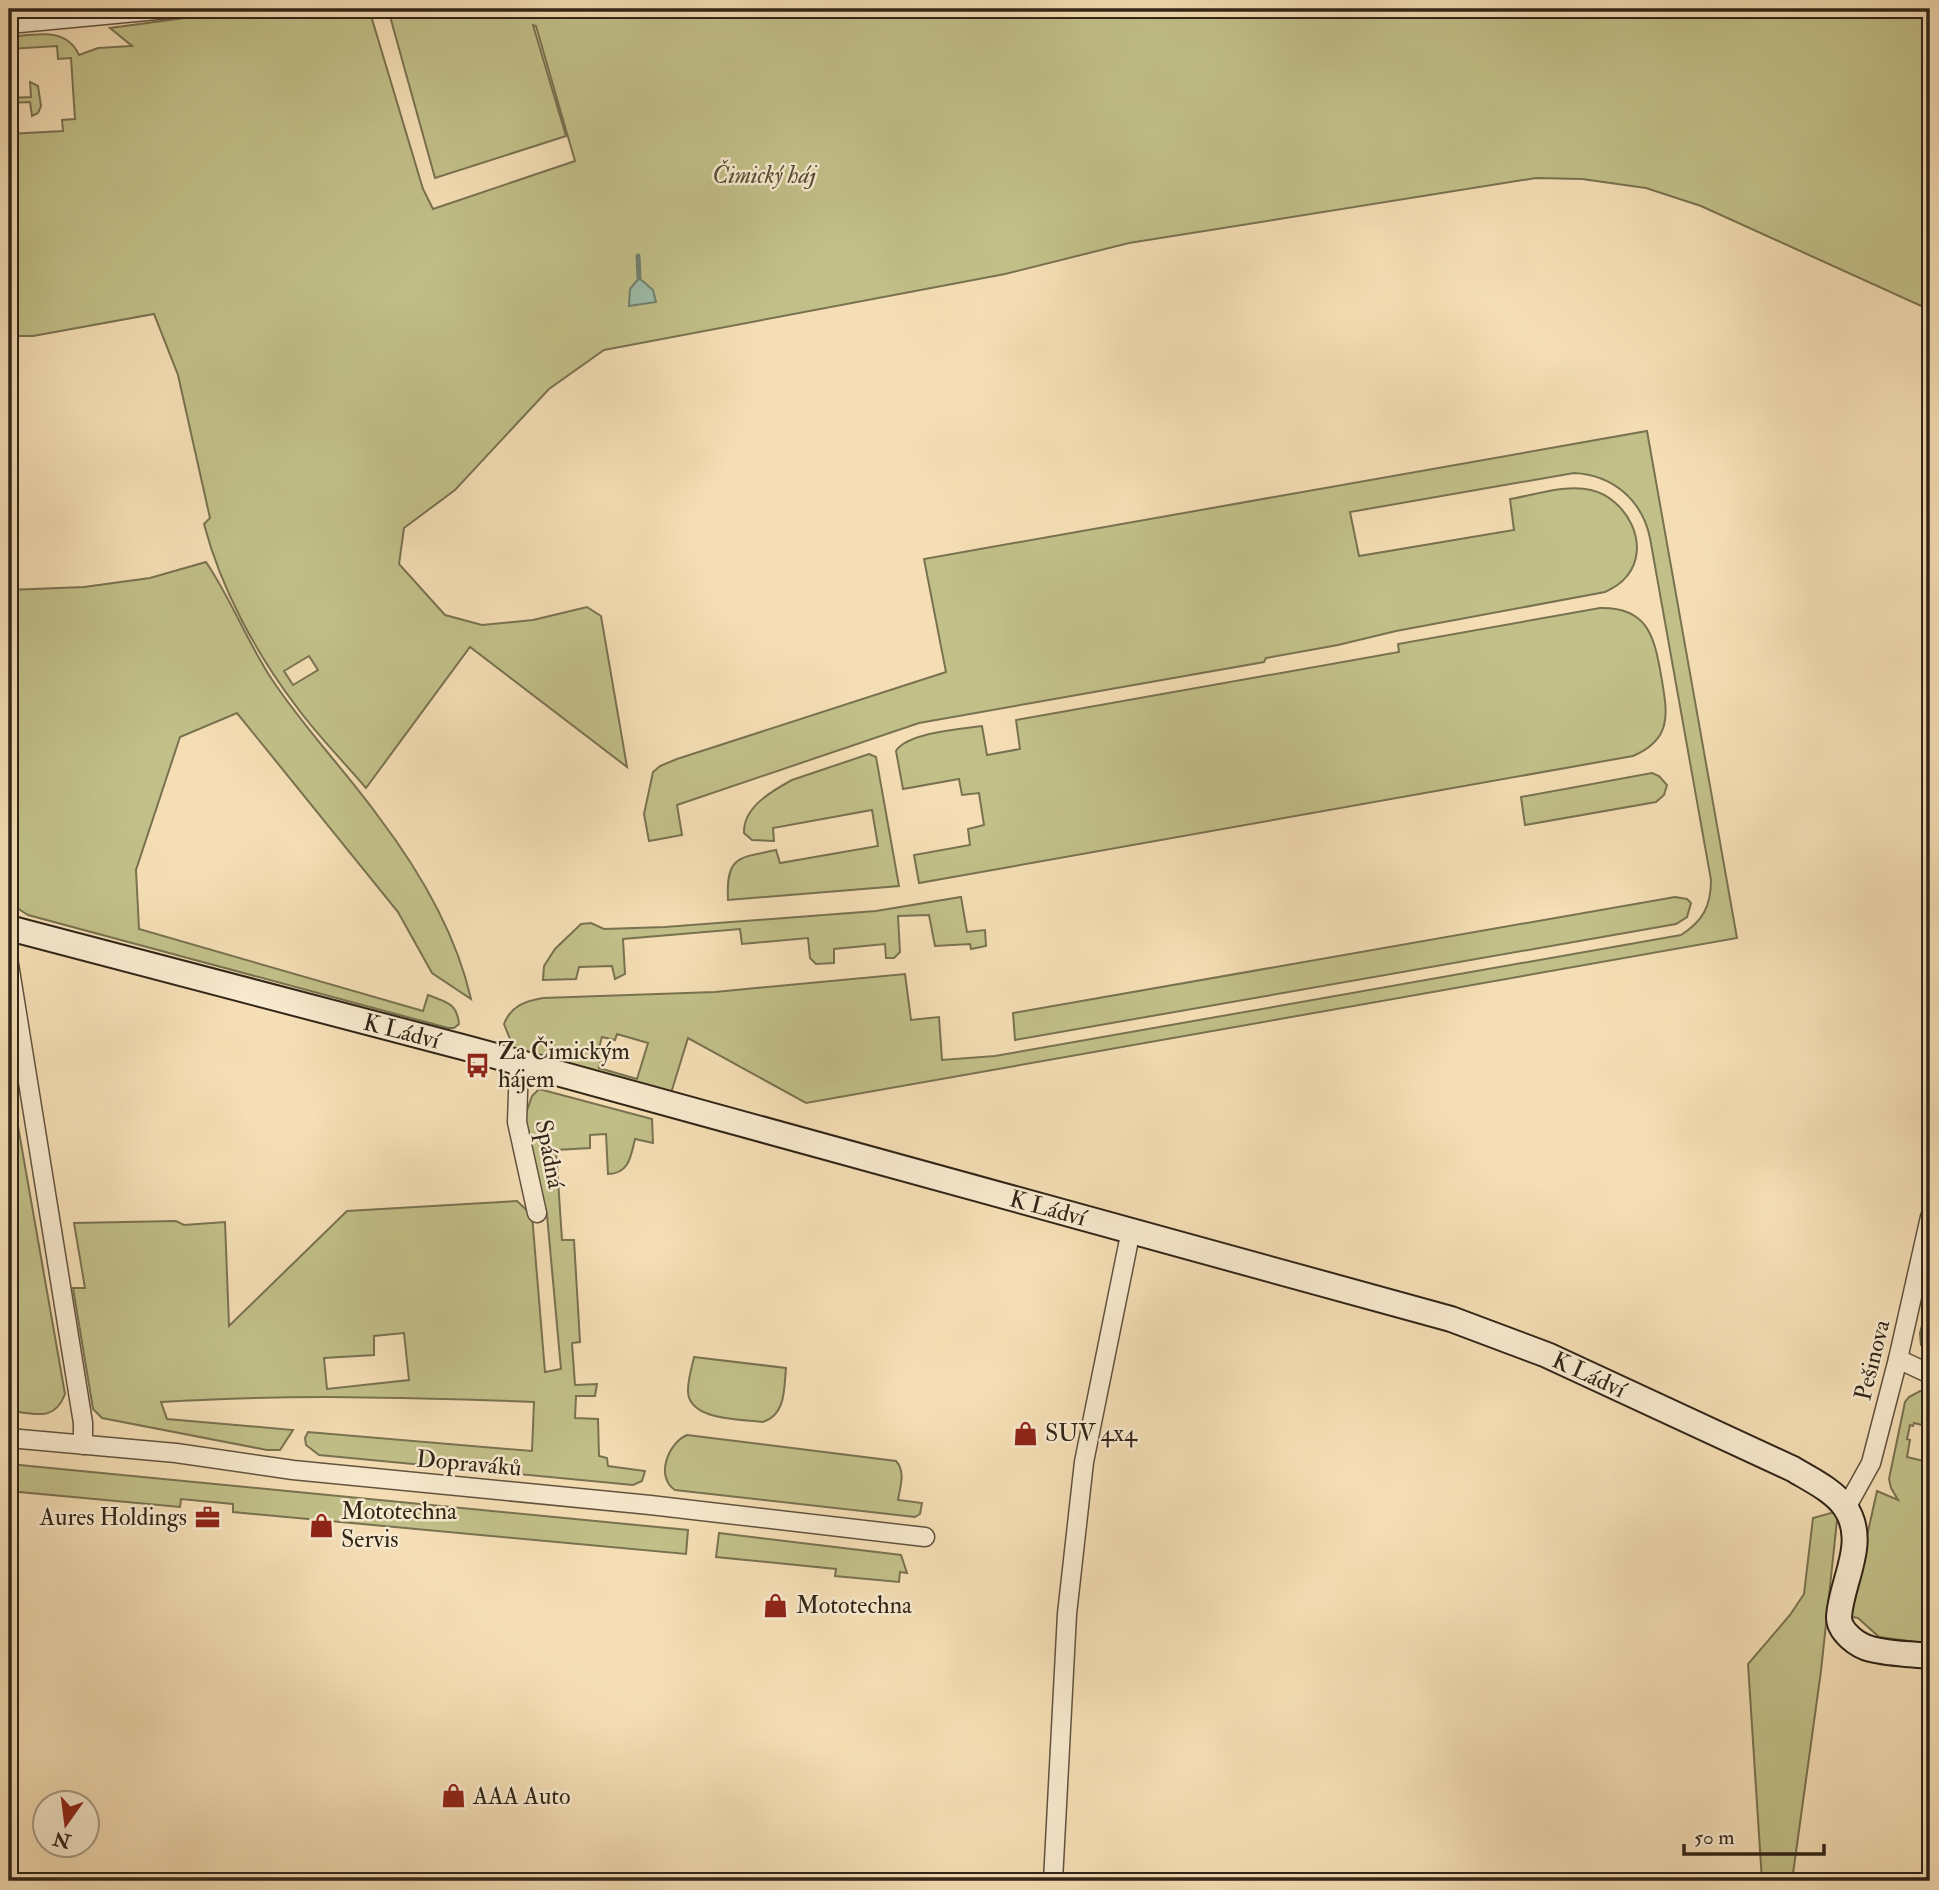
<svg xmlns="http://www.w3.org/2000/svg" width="1939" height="1890" font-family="'IM FELL Double Pica',serif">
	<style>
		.green { fill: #c2c089; stroke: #797250; stroke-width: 2; fill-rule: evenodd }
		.water { fill: #9dbda9; stroke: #71806f; stroke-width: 2 }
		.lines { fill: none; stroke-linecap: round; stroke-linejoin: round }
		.stream { stroke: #71806f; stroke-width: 5 }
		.street-casing { stroke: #61533e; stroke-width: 21 }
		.secondary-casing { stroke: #302517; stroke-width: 28 }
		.street { stroke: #f8eacf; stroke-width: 18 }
		.secondary { stroke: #f8eacf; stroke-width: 24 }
		.labels { text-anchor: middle; stroke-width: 5; stroke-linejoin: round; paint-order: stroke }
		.park-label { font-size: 24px; font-style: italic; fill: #544c34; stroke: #f8eacf }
		.street-label { font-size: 24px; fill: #302517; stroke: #f8eacf }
		.poi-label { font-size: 24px; fill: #302517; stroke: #f8eacf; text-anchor: start }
	</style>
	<rect width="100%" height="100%" fill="#f5deb5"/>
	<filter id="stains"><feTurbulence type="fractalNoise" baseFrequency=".00286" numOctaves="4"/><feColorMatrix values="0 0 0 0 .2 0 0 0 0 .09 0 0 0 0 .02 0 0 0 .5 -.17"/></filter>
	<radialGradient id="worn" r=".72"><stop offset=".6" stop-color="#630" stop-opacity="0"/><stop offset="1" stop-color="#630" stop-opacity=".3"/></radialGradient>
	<g class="green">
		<path d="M 252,9 L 369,9 L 423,189 L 433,209 L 575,161 L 536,26 L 533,25 L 566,136 L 435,178 L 388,9 L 1930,9 L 1930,310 L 1701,206 L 1646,188 L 1582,179 L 1536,178 L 1129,243 L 1005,274 L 604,350 L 549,389 L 455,490 L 404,528 L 399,564 L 445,615 L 482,625 L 533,620 L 587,607 L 601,616 L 627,767 L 470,647 L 366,788 C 343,761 317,735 296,706 C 256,653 221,589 204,524 L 210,518 L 178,375 L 154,314 L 33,336 L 9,336 L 9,134 L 63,131 L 62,120 L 75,119 L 71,58 L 58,59 L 57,46 L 9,49 L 9,37 C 34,35 66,26 79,55 L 98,48 L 132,46 L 110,28 ZM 309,656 L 318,670 L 293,685 L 284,671 Z"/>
		<polygon points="30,82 38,86 41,106 38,113 32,116 30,102 9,103 9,98 31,97"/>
		<path d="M 1647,431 L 1737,938 L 806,1103 L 688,1038 L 671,1093 L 514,1049 L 504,1024 C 511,1006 525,1001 543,998 L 715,992 L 905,974 L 911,1020 L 939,1017 L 942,1060 L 995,1056 L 1681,935 C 1703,921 1711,906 1711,880 L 1650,538 C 1642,500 1613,475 1574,473 L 1350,512 L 1359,556 L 1514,530 L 1510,499 C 1535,495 1566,484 1591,490 C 1626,498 1652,545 1627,576 C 1621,584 1613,588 1605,592 L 1396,631 L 1338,645 L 1266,658 L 1264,662 L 919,723 L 677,805 L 682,835 L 649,841 L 644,814 L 653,772 L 660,766 L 677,759 L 946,672 L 924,559 ZM 617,1034 L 648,1043 L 637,1079 L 599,1068 L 603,1052 L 598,1051 L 602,1037 L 615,1040 Z"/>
		<path d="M 206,562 C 231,599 247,641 271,678 C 303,727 344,769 378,816 C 419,870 456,933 471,999 L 432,973 L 398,912 L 237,713 L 180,737 L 136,870 L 139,929 L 423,1011 L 428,995 C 446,1002 457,1003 459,1024 L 454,1028 L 448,1028 L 28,915 L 14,906 L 9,876 L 9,590 L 84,587 L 150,578 Z"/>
		<path d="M 1600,608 C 1647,607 1654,635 1661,675 C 1667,711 1674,739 1633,756 L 919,883 L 914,855 L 970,845 L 968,829 L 984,825 L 979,793 L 962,795 L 959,779 L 903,789 L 896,751 C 907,733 960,729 982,726 L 987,755 L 1020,749 L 1016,720 L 1399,652 L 1398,644 Z"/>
		<path d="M 869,754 L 876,757 L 899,886 L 728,900 C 726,856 738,858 776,850 L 780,863 L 878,846 L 872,810 L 773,828 L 774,841 L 752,840 L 744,833 C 743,807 772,791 792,780 Z"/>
		<polygon points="1652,773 1659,776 1667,785 1664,795 1656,802 1525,825 1521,797"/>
		<polygon points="961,897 967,932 985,930 986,946 971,949 970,944 935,946 929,915 898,916 900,952 894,958 886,958 885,944 834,949 834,963 816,964 810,958 808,938 742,944 740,929 623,939 625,974 615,979 612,966 579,967 576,979 543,980 544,966 555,949 581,924 591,923 604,929 665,927 876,911"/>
		<polygon points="1675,897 1687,899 1691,903 1687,917 1676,924 1015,1040 1013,1013"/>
		<path d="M 9,1075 L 65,1394 C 54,1423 35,1413 9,1411 Z"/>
		<path d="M 539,1089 L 652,1119 L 653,1143 L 635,1139 C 631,1156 629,1174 608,1174 L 606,1134 L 590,1135 L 590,1148 L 556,1150 L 562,1240 L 574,1240 L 580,1342 L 572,1343 L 575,1385 L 597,1384 L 595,1396 L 576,1396 L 575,1418 L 598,1419 L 599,1456 L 607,1458 L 608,1466 L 645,1471 L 642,1481 L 633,1485 L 319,1455 L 306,1445 L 305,1438 L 308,1432 L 532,1451 L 534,1402 C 409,1397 285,1394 161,1402 L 167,1419 L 293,1430 L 280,1450 L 267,1450 L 102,1418 L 93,1409 L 73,1288 L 85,1288 L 74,1223 L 176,1221 L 184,1225 L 225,1222 L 229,1326 L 347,1211 L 517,1201 L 532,1215 L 545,1372 L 561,1369 L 547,1215 L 523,1122 L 532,1096 ZM 404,1333 L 409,1380 L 327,1389 L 324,1358 L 374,1355 L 374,1336 Z"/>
		<polygon points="1926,1310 1930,1311 1930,1347 1921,1345 1920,1333"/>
		<path d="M 694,1357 L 786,1368 C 784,1388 786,1415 763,1422 C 741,1419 687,1421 688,1390 C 688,1379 692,1367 694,1357 Z"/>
		<polygon points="1920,1391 1930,1394 1930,1424 1923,1422 1922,1425 1914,1423 1913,1426 1910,1425 1907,1439 1910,1440 1907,1457 1928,1462 1930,1458 1930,1644 1879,1637 1858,1618 1852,1617 1851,1608 1877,1491 1898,1500 1891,1488 1889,1479 1905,1402 1909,1397"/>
		<path d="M 687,1435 L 896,1461 C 906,1472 900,1487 898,1500 L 922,1503 L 920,1514 L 915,1517 L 675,1490 C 655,1477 668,1443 687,1435 Z"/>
		<polygon points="9,1464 688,1530 686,1554 233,1512 233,1504 181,1499 180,1507 9,1491"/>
		<polygon points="1838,1511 1821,1671 1792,1881 1762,1881 1748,1664 1790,1615 1804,1594 1813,1518"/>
		<polygon points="719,1533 901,1555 907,1573 900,1572 899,1582 835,1576 836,1569 716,1557"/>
	</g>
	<polygon class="water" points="639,278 653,290 656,302 629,306 630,289"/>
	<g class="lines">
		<polyline class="stream" points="638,256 639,278"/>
		<defs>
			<g id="street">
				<polyline points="9,24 168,9"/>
				<polyline points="9,964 83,1423 83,1445"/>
				<polyline points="519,1064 517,1122 537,1213"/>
				<polyline points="1898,1359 1930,1374"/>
				<polyline points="9,1438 176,1453 293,1470 650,1505 925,1537"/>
				<polyline points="1846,1508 1871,1463 1898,1359 1930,1217"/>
				<polyline points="1053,1881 1067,1614 1084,1462 1131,1230"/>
			</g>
			<g id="secondary">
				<path id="s1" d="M 9,928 L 470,1049 L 1451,1319 L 1547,1355 L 1793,1469 C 1811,1480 1833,1490 1845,1507 C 1869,1542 1841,1581 1839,1617 C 1839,1632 1858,1646 1871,1649 C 1890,1654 1911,1654 1930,1656"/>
			</g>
		</defs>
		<use href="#street" class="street-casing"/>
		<use href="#secondary" class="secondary-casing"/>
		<use href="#street" class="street"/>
		<use href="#secondary" class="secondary"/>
	</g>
	<defs>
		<symbol id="bus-bare" viewBox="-9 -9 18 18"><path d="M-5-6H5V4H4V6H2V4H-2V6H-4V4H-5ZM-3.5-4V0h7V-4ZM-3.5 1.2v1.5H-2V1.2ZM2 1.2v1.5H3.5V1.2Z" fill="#8f2418" stroke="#f8eacf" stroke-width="2.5" paint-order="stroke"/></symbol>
		<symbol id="shop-bare" viewBox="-9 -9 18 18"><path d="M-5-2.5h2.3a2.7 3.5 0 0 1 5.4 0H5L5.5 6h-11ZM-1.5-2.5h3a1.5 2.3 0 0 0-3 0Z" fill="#8f2418" stroke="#f8eacf" stroke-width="2.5" paint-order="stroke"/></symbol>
		<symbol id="office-bare" viewBox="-9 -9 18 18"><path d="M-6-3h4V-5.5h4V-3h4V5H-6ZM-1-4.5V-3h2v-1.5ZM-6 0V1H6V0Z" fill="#8f2418" stroke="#f8eacf" stroke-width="2.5" paint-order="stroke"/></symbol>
	</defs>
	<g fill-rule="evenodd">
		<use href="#bus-bare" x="460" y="1048" width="35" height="35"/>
		<use href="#shop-bare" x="1008" y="1416" width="35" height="35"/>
		<use href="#office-bare" x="190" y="1500" width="35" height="35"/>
		<use href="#shop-bare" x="304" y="1508" width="35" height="35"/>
		<use href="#shop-bare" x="758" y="1588" width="35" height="35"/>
		<use href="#shop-bare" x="436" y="1778" width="35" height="35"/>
	</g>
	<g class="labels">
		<g class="park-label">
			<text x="764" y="183">Čimický háj</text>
		</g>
		<g class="street-label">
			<text dy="8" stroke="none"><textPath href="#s1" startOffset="406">K Ládví</textPath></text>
			<text transform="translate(550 1154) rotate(79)" y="8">Spádná</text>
			<text dy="8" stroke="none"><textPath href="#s1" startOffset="1076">K Ládví</textPath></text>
			<text transform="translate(1872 1360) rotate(-76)" y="8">Pešinova</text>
			<text dy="8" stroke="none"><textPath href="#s1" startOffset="1643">K Ládví</textPath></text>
			<text transform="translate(469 1463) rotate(5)" y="8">Dopraváků</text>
		</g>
		<g class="poi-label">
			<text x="498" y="1059">Za Čimickým<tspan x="498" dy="28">hájem</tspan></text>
			<text x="1045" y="1441">SUV 4x4</text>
			<text x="341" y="1519">Mototechna<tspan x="341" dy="28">Servis</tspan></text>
			<text x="187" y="1525" text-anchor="end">Aures Holdings</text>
			<text x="796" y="1613">Mototechna</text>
			<text x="473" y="1804">AAA Auto</text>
		</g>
	</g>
	<rect width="1939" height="1890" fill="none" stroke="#f5deb5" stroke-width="35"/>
	<rect x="10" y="10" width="1918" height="1869" fill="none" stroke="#302517" stroke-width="3.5"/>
	<rect x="18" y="18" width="1904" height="1855" fill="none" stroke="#302517" stroke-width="2"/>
	<g transform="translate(66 1824) rotate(194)"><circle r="33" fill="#f8eacf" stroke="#a89b85" stroke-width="2"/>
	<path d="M0-5L12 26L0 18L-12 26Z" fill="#8f2418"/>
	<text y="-10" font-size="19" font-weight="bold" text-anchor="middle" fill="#302517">N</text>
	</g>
	<path d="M1684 1844v10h140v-10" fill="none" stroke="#302517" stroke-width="3.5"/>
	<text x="1694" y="1844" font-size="21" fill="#302517" stroke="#f8eacf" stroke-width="5" paint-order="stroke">50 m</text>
	<rect width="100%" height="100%" filter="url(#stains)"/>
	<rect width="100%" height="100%" fill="url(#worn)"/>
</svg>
